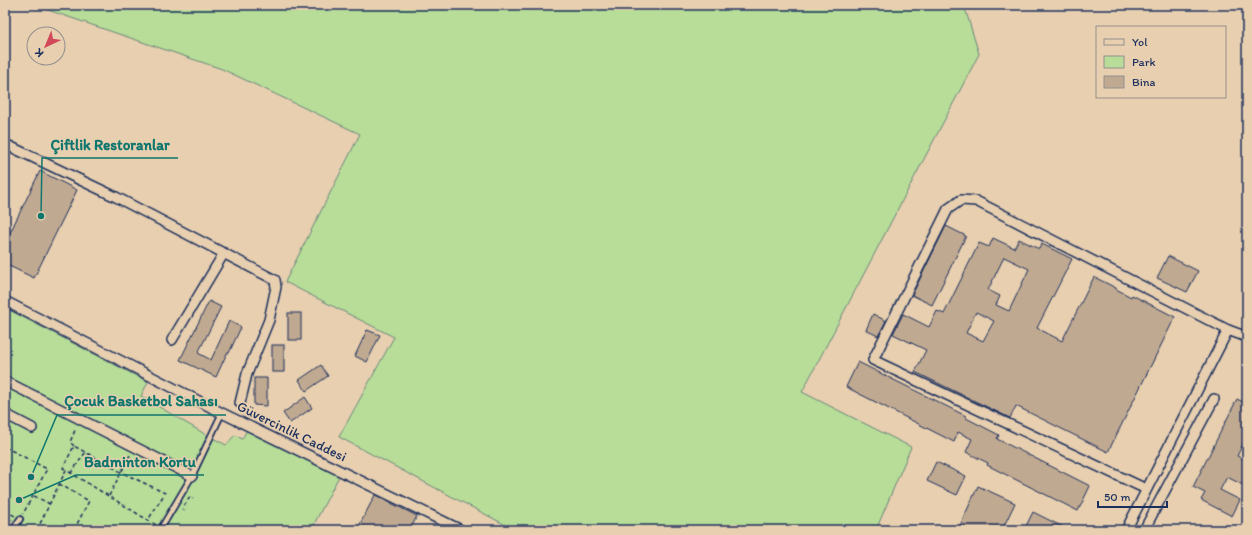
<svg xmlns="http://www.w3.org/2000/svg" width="1252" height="535" font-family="Itim,sans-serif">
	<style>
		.green { fill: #b7dd98; stroke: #69867b }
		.building { fill: #c0a991; stroke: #1b2f5e; fill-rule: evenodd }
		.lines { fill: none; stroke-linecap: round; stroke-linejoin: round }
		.lane-casing { stroke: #1b2f5e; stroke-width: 8 }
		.street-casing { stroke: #1b2f5e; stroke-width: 12 }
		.path { stroke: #1b2f5e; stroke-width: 1.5; stroke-dasharray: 4 3; stroke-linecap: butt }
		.lane { stroke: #e7cfaf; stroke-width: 4.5 }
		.street { stroke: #e7cfaf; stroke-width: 9 }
		.labels { text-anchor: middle; stroke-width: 3; stroke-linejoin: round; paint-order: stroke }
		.street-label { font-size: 14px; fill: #1b2f5e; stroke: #e7cfaf }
		.leader { fill: none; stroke: #0f766e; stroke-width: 1.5 }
		.callout-dot { fill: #0f766e; stroke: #e7cfaf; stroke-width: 1.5 }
		.callout-label { font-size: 15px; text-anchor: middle; font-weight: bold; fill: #0f766e; stroke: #e7cfaf; stroke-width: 3; stroke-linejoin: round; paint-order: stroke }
	</style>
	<rect width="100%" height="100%" fill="#e7cfaf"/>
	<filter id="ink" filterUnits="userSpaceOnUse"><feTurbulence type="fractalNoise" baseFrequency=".025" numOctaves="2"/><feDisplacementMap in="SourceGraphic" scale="8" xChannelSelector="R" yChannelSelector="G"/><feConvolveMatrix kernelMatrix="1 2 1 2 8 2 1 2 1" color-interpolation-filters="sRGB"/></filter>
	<g filter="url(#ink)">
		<g class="green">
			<polygon points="66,5 964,5 979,54 802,392 911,447 876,530 515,530 339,437 394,337 285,282 360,134 222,69 45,9"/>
			<polygon points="5,308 148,382 141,396 203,433 226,445 235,435 242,439 247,430 339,476 311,530 32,530 10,519 7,525 5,524"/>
		</g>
		<g class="building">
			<polygon points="40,171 77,190 34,278 5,264 5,243"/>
			<polygon points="946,226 966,236 932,305 912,295"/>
			<path d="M 993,238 L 1014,248 L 1019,239 L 1039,249 L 1042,244 L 1072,259 L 1037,328 L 1062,341 L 1094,277 L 1116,288 L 1116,289 L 1131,297 L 1132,295 L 1175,317 L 1108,452 L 1016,406 L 1010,418 L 915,372 L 926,350 L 893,334 L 903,314 L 929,327 L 937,311 L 944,314 L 979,243 L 989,247 ZM 1004,257 L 1029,269 L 1009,311 L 996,305 L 1000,296 L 988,290 ZM 976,312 L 994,321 L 983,341 L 966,333 Z"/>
			<polygon points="1168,256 1198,271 1187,292 1157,278"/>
			<polygon points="209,301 221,307 198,353 211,360 229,321 241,327 229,353 227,353 216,377 180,360"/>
			<rect x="288" y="313" width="13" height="27"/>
			<polygon points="873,314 886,321 878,336 866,330"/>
			<polygon points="367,330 380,335 367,362 355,356"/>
			<rect x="272" y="345" width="12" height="27"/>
			<polygon points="858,362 966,416 966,418 999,435 997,439 1090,486 1078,511 987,465 988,463 966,452 972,439 958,432 954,442 846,387"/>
			<polygon points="321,365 328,376 306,391 299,380"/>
			<polygon points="254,378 267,378 267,406 254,405"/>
			<polygon points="305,397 312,408 290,423 283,413"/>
			<polygon points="1237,399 1247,404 1247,436 1237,456 1247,461 1247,477 1243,485 1227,477 1220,490 1240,500 1232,516 1201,500 1205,493 1193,487"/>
			<polygon points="936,462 966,476 957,495 927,481"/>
			<polygon points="978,486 1015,503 1002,530 958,530"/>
			<polygon points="375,495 417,516 410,530 357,530"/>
			<polygon points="1033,512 1069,530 1024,530"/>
		</g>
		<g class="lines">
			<defs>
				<g id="lane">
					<polyline points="13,530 20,519"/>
					<polyline points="160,530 192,476 222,413"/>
				</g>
				<g id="street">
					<polyline points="5,144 116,197 275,280 276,287 269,320 247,374 240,403"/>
					<polyline points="5,301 222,413 461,530"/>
					<polyline points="172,340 224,253"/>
					<polyline points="5,381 192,476"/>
					<polyline points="5,414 32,428"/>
					<polyline points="1146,489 873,360 948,209 961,200 976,201 1228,330 1247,337"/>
					<polyline points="1126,530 1228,330"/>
					<polyline points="1144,530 1214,399"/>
				</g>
			</defs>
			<use href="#lane" class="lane-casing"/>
			<use href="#street" class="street-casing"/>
			<g class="path">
				<polyline points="74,446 70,442 76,428"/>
				<polyline points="5,447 47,469 23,514"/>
				<polyline points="65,469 63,468 74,446 121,472 165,493 148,520"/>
				<polyline points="71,473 85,453"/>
				<polyline points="59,484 89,501 74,530"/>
				<polyline points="34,496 50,504"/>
				<polyline points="109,496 130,455"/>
				<polyline points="5,511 15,516"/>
				<polyline points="185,511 182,509 190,497 193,499"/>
				<polyline points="37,530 66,470 156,525"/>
			</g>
			<use href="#lane" class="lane"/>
			<use href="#street" class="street"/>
		</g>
	</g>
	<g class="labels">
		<g class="street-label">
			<text transform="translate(292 431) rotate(26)" y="5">Güvercinlik Caddesi</text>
		</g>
	</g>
	<path class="leader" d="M41 216L42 158H178M31 477L57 415H226M19 500L76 475H204"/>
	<g class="callout-dot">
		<circle cx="41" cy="216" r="4"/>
		<circle cx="31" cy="477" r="4"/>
		<circle cx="19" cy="500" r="4"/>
	</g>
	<g class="callout-label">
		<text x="110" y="150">Çiftlik Restoranlar</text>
		<text x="141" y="406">Çocuk Basketbol Sahası</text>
		<text x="140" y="467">Badminton Kortu</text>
	</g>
	<rect width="1252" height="535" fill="none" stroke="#e7cfaf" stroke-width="20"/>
	<rect x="10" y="10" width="1232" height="515" fill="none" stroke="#1b2f5e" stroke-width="1.5" filter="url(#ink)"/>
	<rect x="1096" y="26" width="130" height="72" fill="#e7cfaf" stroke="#958f8f"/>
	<rect x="1104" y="39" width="20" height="6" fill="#e7cfaf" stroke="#958f8f"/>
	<text x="1132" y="46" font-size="12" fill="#1b2f5e">Yol</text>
	<rect x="1104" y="56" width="20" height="12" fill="#b7dd98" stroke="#958f8f"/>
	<text x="1132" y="66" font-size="12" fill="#1b2f5e">Park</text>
	<rect x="1104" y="76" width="20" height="12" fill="#c0a991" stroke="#958f8f"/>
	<text x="1132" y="86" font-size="12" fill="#1b2f5e">Bina</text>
	<g transform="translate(46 46) rotate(224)"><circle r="19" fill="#e7cfaf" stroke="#958f8f"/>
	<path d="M0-3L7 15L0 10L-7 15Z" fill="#d1495b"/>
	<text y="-6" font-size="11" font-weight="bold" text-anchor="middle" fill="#1b2f5e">K</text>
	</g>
	<path d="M1098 501v6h69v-6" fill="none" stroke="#1b2f5e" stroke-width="2"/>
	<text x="1104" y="501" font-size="12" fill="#1b2f5e" stroke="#e7cfaf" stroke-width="3" paint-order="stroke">50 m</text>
</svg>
